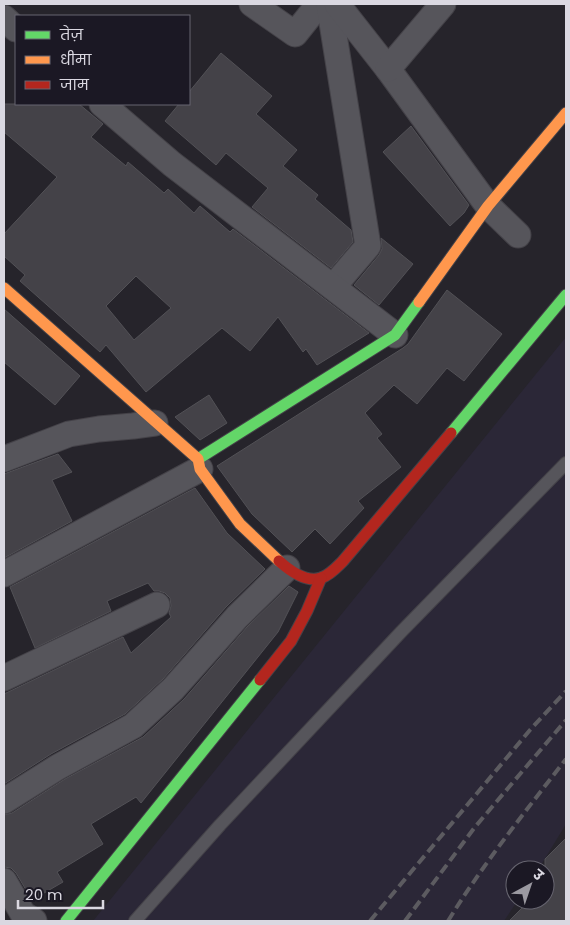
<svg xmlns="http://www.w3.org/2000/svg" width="570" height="925" font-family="Poppins,'Noto Sans Devanagari',sans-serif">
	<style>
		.built { fill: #2b2737 }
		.building { fill: #444248; stroke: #525156; fill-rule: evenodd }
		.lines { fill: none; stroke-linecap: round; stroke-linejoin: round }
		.lane-casing { stroke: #444248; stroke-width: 14 }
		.street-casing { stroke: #444248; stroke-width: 27 }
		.fast-casing { stroke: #444248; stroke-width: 13 }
		.slow-casing { stroke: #444248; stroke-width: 13 }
		.jam-casing { stroke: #444248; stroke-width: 13 }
		.lane { stroke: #56555b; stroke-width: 12 }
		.street { stroke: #56555b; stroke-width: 25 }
		.fast { stroke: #63d668; stroke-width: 11 }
		.slow { stroke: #ff974d; stroke-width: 11 }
		.jam { stroke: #b3261e; stroke-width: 11 }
		.rail { stroke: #5c5b60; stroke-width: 4; stroke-dasharray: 10 5; stroke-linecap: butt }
	</style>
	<rect width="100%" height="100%" fill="#26242b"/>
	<polygon class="built" points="566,337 566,824 538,870 515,870 515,900 518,900 504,921 93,921"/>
	<g class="building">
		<polygon points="221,53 272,96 256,114 297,150 283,166 318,195 315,199 351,230 353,242 331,268 252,207 268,188 226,153 216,165 165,121 179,104 189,104 189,92"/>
		<path d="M 4,104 L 79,104 L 103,124 L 91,137 L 126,166 L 128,162 L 164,193 L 168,189 L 194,213 L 200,206 L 230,232 L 233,229 L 369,333 L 317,365 L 306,349 L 303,352 L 278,317 L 250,351 L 222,328 L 146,392 L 106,345 L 100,352 L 20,281 L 25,275 L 4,256 L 4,234 L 57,177 L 4,132 ZM 136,276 L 171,308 L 134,340 L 106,306 Z"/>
		<polygon points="411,126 469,205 464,213 450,226 383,152"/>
		<polygon points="381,238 413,264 379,305 354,285 379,255 382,249"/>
		<polygon points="447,290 502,334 464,381 447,368 417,404 394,385 365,413 382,434 377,438 401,467 358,501 364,508 330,544 315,529 292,552 252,514 217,466 403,348 408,344"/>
		<polygon points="4,309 80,376 55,405 4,362"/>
		<polygon points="209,395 227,423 200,440 175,417"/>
		<polygon points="58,454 72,472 52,480 72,521 4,558 4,474"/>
		<polygon points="195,488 227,533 265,569 226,607 163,679 125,714 51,754 4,784 4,694 123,637 131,653 171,617 169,613 171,606 170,598 165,593 159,591 154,591 148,583 107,601 111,611 35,648 10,587"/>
		<polygon points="289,586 298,592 278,632 141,803 136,797 91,824 103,844 57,872 63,882 32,900 16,873 11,868 4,867 4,815 12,813 65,779 143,737 184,699 247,627"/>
		<polygon points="566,838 566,921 509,921 528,902 526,900 545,900 545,859"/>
	</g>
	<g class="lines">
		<defs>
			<polyline id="lane" points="135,921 220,825 401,632 566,463"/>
			<g id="street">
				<polyline points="252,4 295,34 319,4"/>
				<polyline points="329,4 368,246 333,287"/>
				<polyline points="337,4 388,69 488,206 518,235"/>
				<polyline points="4,18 16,29"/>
				<polyline points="388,69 443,4"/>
				<polyline points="102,104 172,164 395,335"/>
				<polyline points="4,459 69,434 99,429 133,426 155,423"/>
				<polyline points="4,574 200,469"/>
				<polyline points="4,678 157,605"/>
				<polyline points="4,801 58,767 133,726 173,689 237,617 287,568"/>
				<polyline points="4,881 23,914 34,921"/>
			</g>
			<g id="fast">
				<polyline points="451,433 566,295"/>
				<polyline points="198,459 395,335 419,302"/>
				<polyline points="66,921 260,680"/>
			</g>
			<g id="slow">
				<polyline points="4,288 198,459 200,469 240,524 279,561"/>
				<polyline points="419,302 488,206 566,113"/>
			</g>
			<g id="jam">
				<path d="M 279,561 C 289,570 306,583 321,578 C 330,575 337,567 343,561 L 451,433"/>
				<polyline points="260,680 291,641 307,611 321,578"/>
			</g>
		</defs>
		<use href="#lane" class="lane-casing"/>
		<use href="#street" class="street-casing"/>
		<use href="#fast" class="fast-casing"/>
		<use href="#slow" class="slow-casing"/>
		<use href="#jam" class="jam-casing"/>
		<use href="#lane" class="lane"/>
		<use href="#street" class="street"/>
		<use href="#fast" class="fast"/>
		<use href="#slow" class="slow"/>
		<use href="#jam" class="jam"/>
		<g class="rail">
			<polyline points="370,921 530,730 566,691"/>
			<polyline points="405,921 475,827 566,720"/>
			<path d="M 448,921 C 483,864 525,812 566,759"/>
		</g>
	</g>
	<rect width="570" height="925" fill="none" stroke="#dad8e1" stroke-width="10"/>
	<rect x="15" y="15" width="175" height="90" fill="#1b1824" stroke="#676570"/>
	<rect x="25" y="31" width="25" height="8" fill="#63d668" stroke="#676570"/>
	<text x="60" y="40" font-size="15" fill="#dad8e1">तेज़</text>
	<rect x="25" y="56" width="25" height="8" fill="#ff974d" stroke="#676570"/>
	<text x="60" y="65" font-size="15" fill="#dad8e1">धीमा</text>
	<rect x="25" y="81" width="25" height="8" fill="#b3261e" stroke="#676570"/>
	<text x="60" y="90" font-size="15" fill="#dad8e1">जाम</text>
	<g transform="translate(530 885) rotate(40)"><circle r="24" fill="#1b1824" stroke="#676570"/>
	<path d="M0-4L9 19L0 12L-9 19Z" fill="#9b99a1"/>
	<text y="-8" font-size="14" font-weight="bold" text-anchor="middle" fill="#dad8e1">उ</text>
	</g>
	<path d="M18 900v8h85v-8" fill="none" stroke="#dad8e1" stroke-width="2.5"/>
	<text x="25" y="900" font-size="15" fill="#dad8e1" stroke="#1b1824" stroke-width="4" paint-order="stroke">20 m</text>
</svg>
